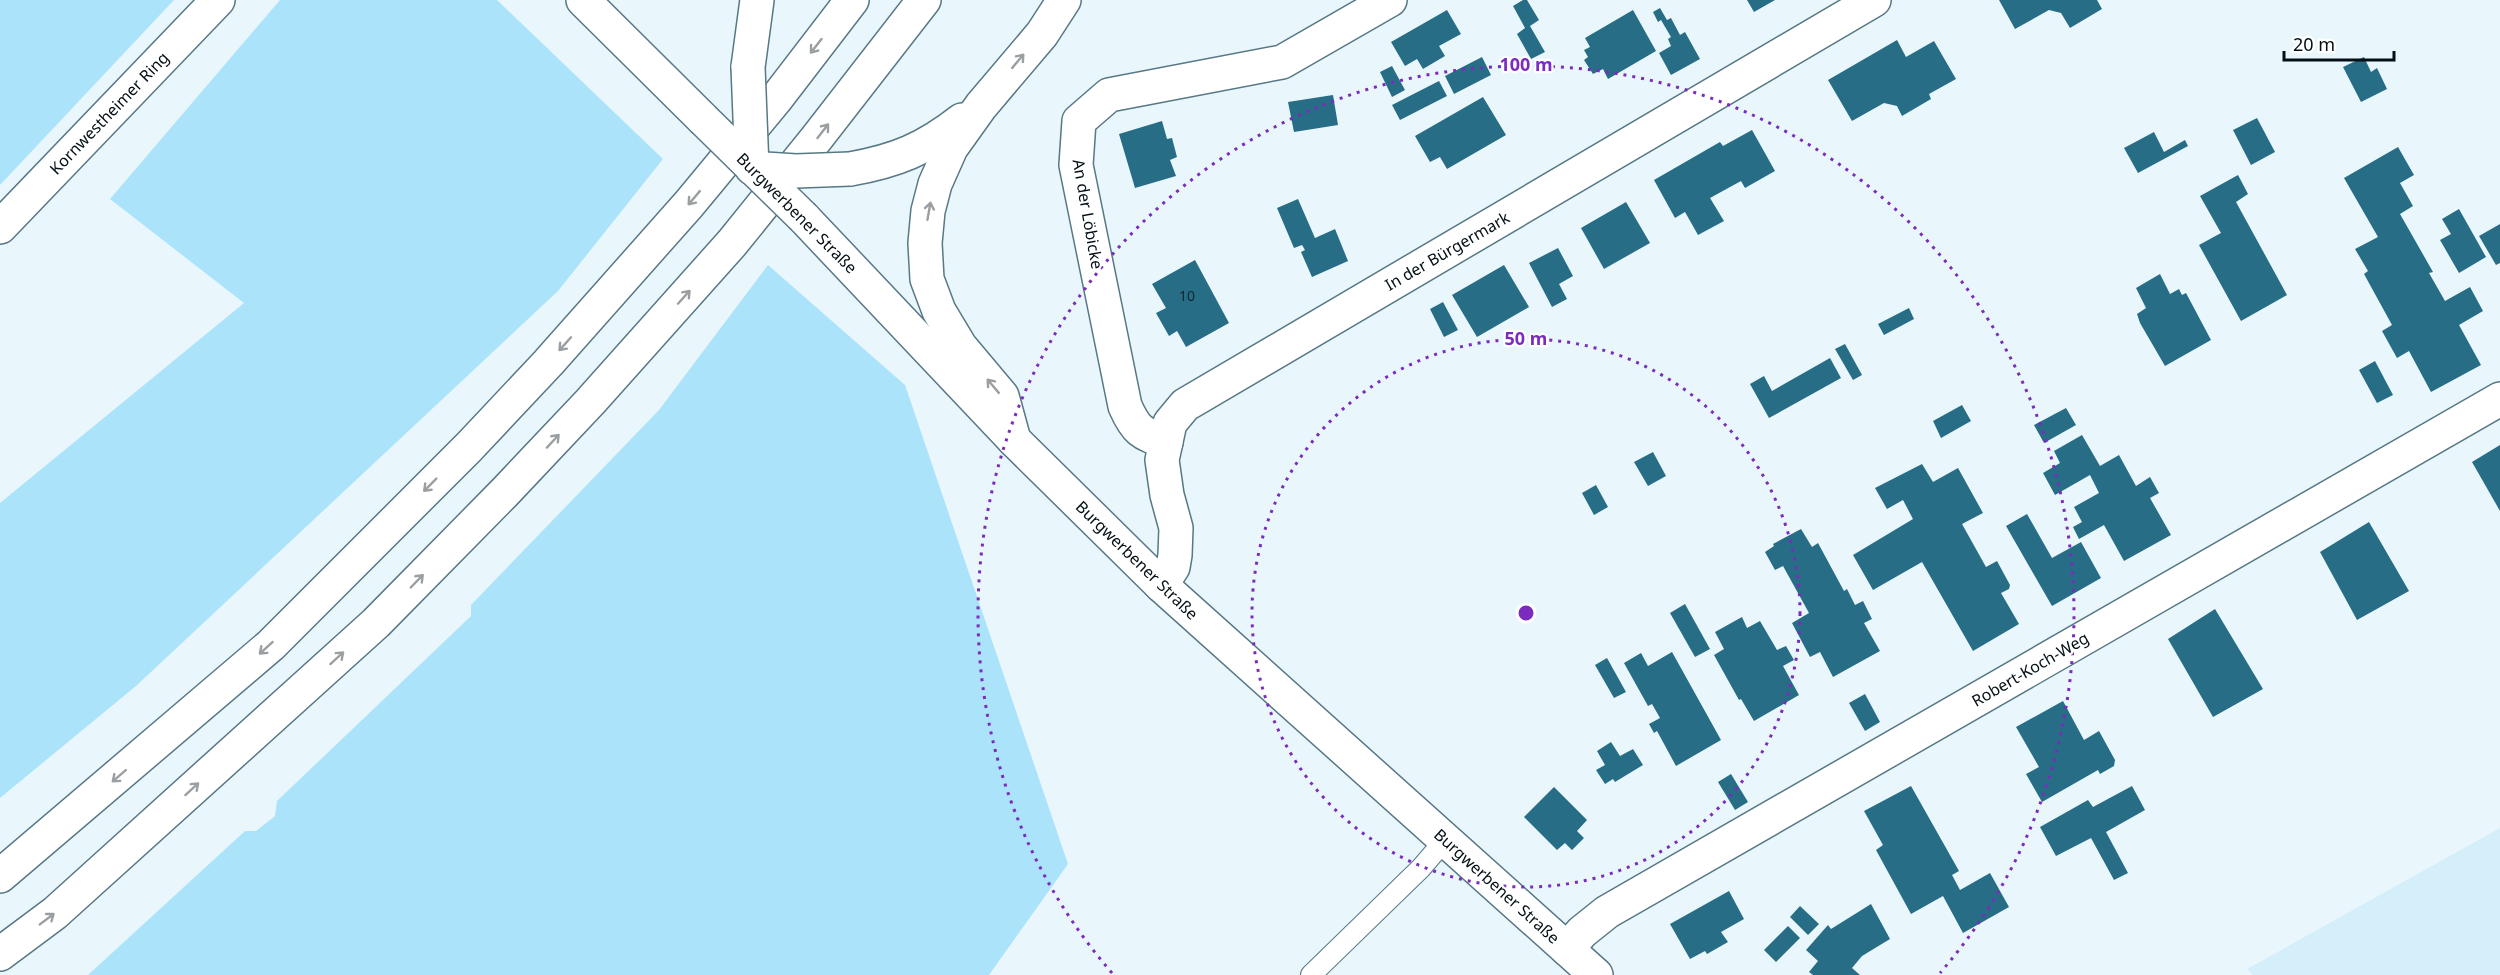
<svg xmlns="http://www.w3.org/2000/svg" width="2500" height="975" font-family="'Noto Sans',sans-serif">
	<style>
		.built { fill: #d4effa }
		.green { fill: #abe3fb }
		.building { fill: #276d86 }
		.lines { fill: none; stroke-linecap: round; stroke-linejoin: round }
		.service-casing { stroke: #577885; stroke-width: 22 }
		.minor-casing { stroke: #577885; stroke-width: 36 }
		.secondary-casing { stroke: #577885; stroke-width: 36 }
		.trunk-casing { stroke: #577885; stroke-width: 36 }
		.service { stroke: #fff; stroke-width: 20 }
		.minor { stroke: #fff; stroke-width: 33 }
		.secondary { stroke: #fff; stroke-width: 33 }
		.trunk { stroke: #fff; stroke-width: 33 }
		.secondary-bridge-casing { stroke: #577885; stroke-width: 36; stroke-linecap: butt }
		.trunk-bridge-casing { stroke: #577885; stroke-width: 36; stroke-linecap: butt }
		.secondary-bridge { stroke: #fff; stroke-width: 33 }
		.trunk-bridge { stroke: #fff; stroke-width: 33 }
		.oneway { stroke: #9b9fa1 }
		.ring { fill: none; stroke: #7b2cbf; stroke-width: 3; stroke-dasharray: 3 6 }
		.labels { text-anchor: middle; stroke-width: 4.5; stroke-linejoin: round; paint-order: stroke }
		.number-label { font-size: 14px; fill: #0d2731 }
		.street-label { font-size: 16px; fill: #041015; stroke: #fff }
		.centre { fill: #7b2cbf; stroke: #fff; stroke-width: 3 }
		.ring-label { font-size: 18px; text-anchor: middle; font-weight: bold; fill: #7b2cbf; stroke: #fff; stroke-width: 4.5; stroke-linejoin: round; paint-order: stroke }
	</style>
	<rect width="100%" height="100%" fill="#e9f7fd"/>
	<polygon class="built" points="2500,828 2500,975 2253,975 2247,969"/>
	<g class="green">
		<polygon points="0,0 174,0 0,185"/>
		<polygon points="280,0 497,0 663,159 558,291 136,686 0,798 0,503 244,303 110,199"/>
		<polygon points="768,265 905,385 1068,864 989,975 88,975 245,831 256,831 275,816 277,801 471,616 471,605 659,410"/>
	</g>
	<g class="building">
		<polygon points="1523,0 1527,0 1539,20 1530,26 1545,52 1531,59 1517,34 1525,28 1513,6"/>
		<polygon points="1747,0 1775,0 1754,12"/>
		<polygon points="1999,0 2097,0 2102,9 2070,28 2061,13 2049,10 2015,29"/>
		<polygon points="1660,8 1667,20 1671,18 1680,35 1685,32 1700,59 1671,75 1659,53 1671,46 1668,39 1671,37 1661,20 1658,22 1653,12"/>
		<polygon points="1447,10 1461,34 1439,46 1445,56 1423,69 1417,59 1405,66 1391,42"/>
		<polygon points="1633,10 1656,51 1608,79 1603,69 1593,74 1584,60 1588,57 1584,50 1590,47 1585,38"/>
		<polygon points="1897,40 1906,57 1934,41 1956,79 1929,94 1931,99 1902,116 1897,106 1884,103 1852,121 1828,80"/>
		<polygon points="1482,57 1491,75 1454,94 1445,76"/>
		<polygon points="2364,57 2371,72 2377,68 2387,89 2361,102 2343,67"/>
		<polygon points="1392,66 1405,90 1392,97 1380,72"/>
		<polygon points="1439,81 1447,96 1400,120 1392,105"/>
		<polygon points="1333,95 1338,125 1294,132 1288,102"/>
		<polygon points="1483,97 1506,135 1447,169 1440,157 1430,162 1415,136"/>
		<polygon points="2257,118 2275,152 2251,165 2233,130"/>
		<polygon points="1162,121 1167,139 1172,138 1177,157 1170,160 1176,176 1135,188 1119,134"/>
		<polygon points="1752,130 1775,171 1745,188 1741,181 1710,198 1724,221 1698,235 1685,212 1675,218 1654,180 1720,142 1723,146"/>
		<polygon points="2154,132 2164,152 2185,140 2188,146 2138,173 2124,148"/>
		<polygon points="2398,147 2414,175 2400,183 2413,206 2400,214 2433,272 2429,273 2445,301 2470,287 2483,311 2459,325 2481,365 2431,392 2409,351 2397,358 2382,331 2392,325 2364,274 2368,271 2355,249 2378,237 2344,178"/>
		<polygon points="2238,175 2248,194 2236,202 2287,295 2241,321 2199,245 2221,233 2200,196"/>
		<polygon points="1298,199 1315,238 1335,229 1348,261 1312,277 1301,252 1305,250 1302,245 1294,248 1277,208"/>
		<polygon points="1626,202 1650,243 1604,269 1581,228"/>
		<polygon points="2459,209 2486,257 2459,273 2440,240 2451,234 2442,219"/>
		<polygon points="2500,224 2500,263 2496,265 2479,236"/>
		<polygon points="1558,248 1573,276 1559,284 1567,299 1552,307 1529,263"/>
		<polygon points="1195,260 1229,323 1186,347 1177,331 1169,336 1156,313 1166,308 1152,284"/>
		<polygon points="1504,265 1529,307 1477,337 1452,295"/>
		<polygon points="2160,274 2170,294 2179,289 2182,295 2186,293 2211,340 2165,366 2140,323 2137,314 2146,308 2136,288"/>
		<polygon points="1443,302 1458,330 1444,337 1430,309"/>
		<polygon points="1909,308 1914,319 1884,335 1878,324"/>
		<polygon points="1845,344 1862,375 1853,380 1835,349"/>
		<polygon points="1830,358 1841,378 1769,418 1750,384 1764,376 1772,391"/>
		<polygon points="2375,361 2393,395 2377,403 2359,370"/>
		<polygon points="1962,405 1971,421 1941,438 1933,421"/>
		<polygon points="2066,408 2076,425 2044,443 2034,425"/>
		<polygon points="2082,435 2100,466 2119,455 2136,486 2150,477 2159,493 2150,498 2171,535 2124,561 2104,525 2079,539 2073,527 2082,522 2074,507 2099,493 2090,475 2055,495 2043,473 2060,463 2054,451"/>
		<polygon points="2500,445 2500,511 2472,462"/>
		<polygon points="1653,452 1666,476 1648,486 1634,462"/>
		<polygon points="1922,464 1933,482 1958,468 1983,513 1962,524 1986,567 1997,561 2010,585 2009,589 2001,593 2019,624 1973,651 1922,562 1873,590 1853,555 1913,519 1903,500 1887,509 1875,488"/>
		<polygon points="1596,485 1608,507 1594,515 1582,493"/>
		<polygon points="2027,514 2052,558 2081,542 2101,578 2052,606 2006,526"/>
		<polygon points="2369,522 2409,591 2357,620 2320,552"/>
		<polygon points="1801,529 1812,547 1818,543 1844,591 1847,589 1855,605 1863,601 1872,619 1864,623 1880,651 1833,677 1820,652 1810,657 1792,623 1809,613 1783,566 1775,570 1765,552 1774,546 1773,544"/>
		<polygon points="1685,604 1710,649 1695,657 1670,613"/>
		<polygon points="2215,609 2263,689 2213,717 2168,639"/>
		<polygon points="1742,617 1747,628 1760,621 1777,650 1786,646 1794,660 1783,666 1799,695 1754,721 1741,699 1739,700 1714,655 1724,649 1715,632"/>
		<polygon points="1672,652 1721,740 1676,766 1657,731 1654,733 1649,724 1660,718 1652,704 1648,706 1624,663 1641,653 1648,666"/>
		<polygon points="1607,658 1626,692 1614,698 1595,665"/>
		<polygon points="1865,694 1880,722 1865,731 1849,703"/>
		<polygon points="2063,701 2084,740 2099,731 2115,760 2114,766 2100,774 2098,770 2042,802 2026,774 2039,767 2016,727"/>
		<polygon points="1611,742 1620,756 1633,749 1643,765 1615,782 1613,779 1605,784 1596,770 1605,765 1597,751"/>
		<polygon points="1731,774 1748,802 1735,810 1718,782"/>
		<polygon points="1911,786 1959,871 1952,875 1960,890 1990,873 2009,907 1963,933 1943,896 1911,914 1876,850 1883,845 1864,811"/>
		<polygon points="2132,786 2145,810 2106,832 2128,873 2114,880 2091,838 2056,856 2040,827 2088,800 2093,807"/>
		<polygon points="1554,787 1587,820 1577,831 1584,838 1572,850 1565,843 1557,850 1524,817"/>
		<polygon points="1729,891 1744,919 1721,932 1728,942 1707,954 1705,951 1690,959 1670,924"/>
		<polygon points="1871,904 1890,939 1862,956 1852,968 1860,975 1813,975 1809,972 1818,961 1806,950 1828,925 1831,929"/>
		<polygon points="1800,906 1819,924 1808,935 1790,917"/>
		<polygon points="1788,926 1800,938 1776,962 1764,950"/>
	</g>
	<g class="lines">
		<defs>
			<polyline id="service" points="1311,975 1421,868 1445,840"/>
			<g id="minor">
				<polyline points="0,227 218,0"/>
				<path d="M 1166,442 C 1141,433 1136,431 1125,406 L 1076,165 L 1079,121 L 1109,95 L 1282,62 L 1390,0"/>
				<polyline points="1161,585 1173,567 1175,555 1176,528 1167,495 1162,460 1170,423 1185,405 1874,0"/>
				<polyline points="1567,949 1582,932 1607,912 2500,399"/>
			</g>
			<g id="secondary">
				<polyline points="583,0 703,119"/>
				<polyline points="804,218 1014,440 1161,585 1596,975"/>
			</g>
			<g id="trunk">
				<polyline points="748,67 757,0"/>
				<path d="M 850,169 C 896,161 925,149 962,120"/>
				<polyline points="1014,440 1002,396 960,346 939,311 927,279 925,243 928,211 935,184 951,148 981,106 1042,34 1064,0"/>
				<polyline points="0,876 271,645 469,447 548,363 689,204 776,99 852,0"/>
				<polyline points="0,954 55,913 376,623 505,492 590,402 732,243 816,139 924,0"/>
			</g>
		</defs>
		<use href="#service" class="service-casing"/>
		<use href="#minor" class="minor-casing"/>
		<use href="#secondary" class="secondary-casing"/>
		<use href="#trunk" class="trunk-casing"/>
		<use href="#service" class="service"/>
		<use href="#minor" class="minor"/>
		<use href="#secondary" class="secondary"/>
		<use href="#trunk" class="trunk"/>
		<defs>
			<polyline id="secondary-bridge" points="703,119 804,218"/>
			<polyline id="trunk-bridge" points="748,67 752,168 796,171 850,169"/>
		</defs>
		<use href="#secondary-bridge" class="secondary-bridge-casing"/>
		<use href="#trunk-bridge" class="trunk-bridge-casing"/>
		<use href="#secondary-bridge" class="secondary-bridge"/>
		<use href="#trunk-bridge" class="trunk-bridge"/>
	</g>
	<defs><path id="oneway-shaft" d="M-6 0H5M1.5-3L5.5 0L1.5 3" fill="none" stroke-width="1.6" stroke-linecap="round" stroke-linejoin="round" transform="scale(1.5)"/></defs>
	<g class="oneway">
		<use href="#oneway-shaft" transform="translate(816 46) rotate(128)"/>
		<use href="#oneway-shaft" transform="translate(1018 61) rotate(-50)"/>
		<use href="#oneway-shaft" transform="translate(823 131) rotate(-52)"/>
		<use href="#oneway-shaft" transform="translate(694 198) rotate(130)"/>
		<use href="#oneway-shaft" transform="translate(929 211) rotate(-80)"/>
		<use href="#oneway-shaft" transform="translate(684 297) rotate(-48)"/>
		<use href="#oneway-shaft" transform="translate(565 344) rotate(132)"/>
		<use href="#oneway-shaft" transform="translate(993 386) rotate(-130)"/>
		<use href="#oneway-shaft" transform="translate(553 441) rotate(-47)"/>
		<use href="#oneway-shaft" transform="translate(430 485) rotate(135)"/>
		<use href="#oneway-shaft" transform="translate(417 581) rotate(-46)"/>
		<use href="#oneway-shaft" transform="translate(266 648) rotate(138)"/>
		<use href="#oneway-shaft" transform="translate(337 658) rotate(-42)"/>
		<use href="#oneway-shaft" transform="translate(119 776) rotate(139)"/>
		<use href="#oneway-shaft" transform="translate(192 789) rotate(-42)"/>
		<use href="#oneway-shaft" transform="translate(47 919) rotate(-37)"/>
	</g>
	<g class="ring">
		<circle cx="1526" cy="613" r="274"/>
		<path d="M1112 973A548 548 0 1 1 1940 973"/>
	</g>
	<g class="labels">
		<g class="number-label">
			<text x="1187" y="301">10</text>
		</g>
		<g class="street-label">
			<text transform="translate(109 113) rotate(-46)" y="6">Kornwestheimer Ring</text>
			<text transform="translate(797 213) rotate(45)" y="6">Burgwerbener Straße</text>
			<text transform="translate(1088 214) rotate(80)" y="6">An der Löbicke</text>
			<text transform="translate(1447 251) rotate(-30)" y="6">In der Bürgermark</text>
			<text transform="translate(1137 560) rotate(44)" y="6">Burgwerbener Straße</text>
			<text transform="translate(2030 669) rotate(-30)" y="6">Robert-Koch-Weg</text>
			<text transform="translate(1497 886) rotate(42)" y="6">Burgwerbener Straße</text>
		</g>
	</g>
	<circle cx="1526" cy="613" r="9" class="centre"/>
	<g class="ring-label">
		<text x="1526" y="71">100 m</text>
		<text x="1526" y="345">50 m</text>
	</g>
	<path d="M2284 51v9h110v-9" fill="none" stroke="#041015" stroke-width="3"/>
	<text x="2293" y="51" font-size="18" fill="#041015" stroke="#ffffff" stroke-width="4.5" paint-order="stroke">20 m</text>
</svg>
